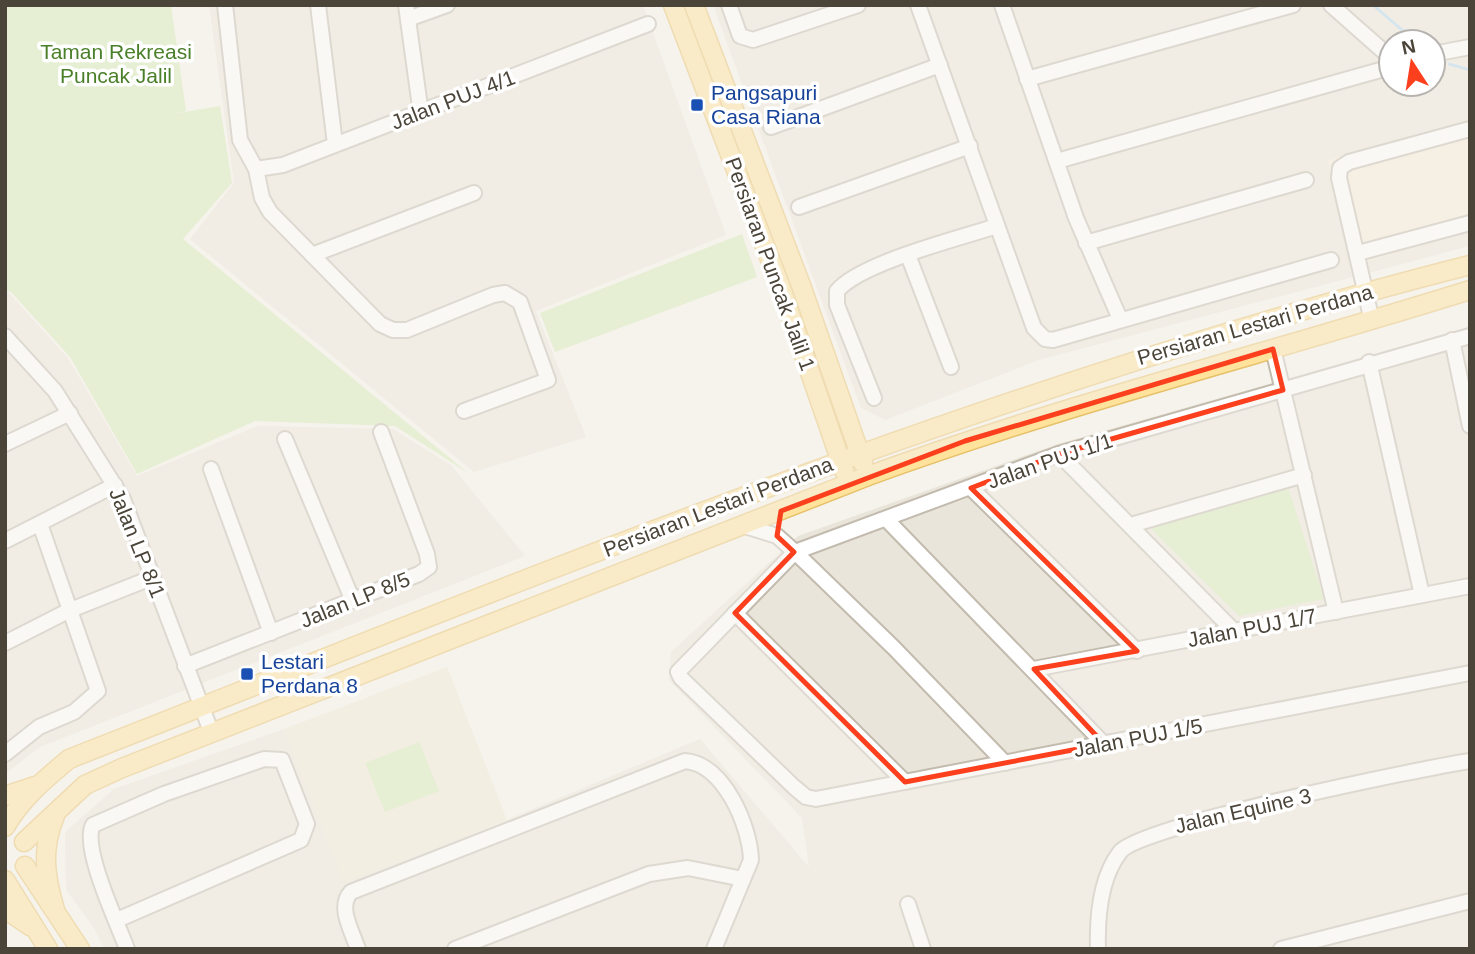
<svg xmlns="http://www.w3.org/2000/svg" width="1475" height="954" font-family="Helvetica,sans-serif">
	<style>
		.residential { fill: #eae5da; fill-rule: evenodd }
		.commercial { fill: #f7ead8 }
		.education { fill: #efe8d6 }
		.green { fill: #d2eab5 }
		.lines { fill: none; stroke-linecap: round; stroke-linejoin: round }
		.stream { stroke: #a9d4f2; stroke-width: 2.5 }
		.minor-casing { stroke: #c2bbae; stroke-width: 18 }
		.major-casing { stroke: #e6c16a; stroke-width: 21 }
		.minor { stroke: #fff; stroke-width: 14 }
		.major { stroke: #ffe39c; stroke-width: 18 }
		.marked { fill: none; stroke: #fc3f1d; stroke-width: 5; stroke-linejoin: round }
		.transit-dot { fill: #1a4fb4; stroke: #fff; stroke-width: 2.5 }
		.labels { text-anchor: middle; stroke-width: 7; stroke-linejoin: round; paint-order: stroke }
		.park-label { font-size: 21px; fill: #4a7f2a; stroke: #fff }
		.transit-label { font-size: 21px; fill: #164399; stroke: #fff; text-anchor: start }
		.street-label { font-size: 21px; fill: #4b4439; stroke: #fff }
	</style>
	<rect width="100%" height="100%" fill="#f6f3ec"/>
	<g class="residential">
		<polygon points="209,5 643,5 726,235 536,311 586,437 474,472 190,239 234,183"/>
		<path d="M 713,5 L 1470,5 L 1470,246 L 1039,360 L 885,420 L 861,408 ZM 1391,42 L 1433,42 L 1433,84 L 1391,84 Z"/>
		<polygon points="5,293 9,293 68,358 137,476 258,426 393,429 451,465 525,556 40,747 5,774"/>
		<polygon points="1470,327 1470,949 104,949 94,928 66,890 65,832 114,789 284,729 344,882 507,820 700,739 809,867 802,818 669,680 671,652 798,536 1058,444"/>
	</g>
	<polygon class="commercial" points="1470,120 1470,231 1354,265 1328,160"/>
	<polygon class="education" points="447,667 507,820 344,883 284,729"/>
	<g class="green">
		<polygon points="5,5 171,5 186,111 172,114 220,106 232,183 183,239 468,473 395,426 255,421 137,474 70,357 10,291 5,292"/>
		<polygon points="742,234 757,277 555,352 540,313"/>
		<polygon points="1288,487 1324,599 1239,616 1152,530 1155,524"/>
		<polygon points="419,742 439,791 385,812 365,763"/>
	</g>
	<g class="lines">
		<g class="stream">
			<polyline points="1373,5 1416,42"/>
			<polyline points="1449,64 1470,70"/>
		</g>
		<defs>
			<g id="minor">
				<polyline points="225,5 240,140 256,169 262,198 270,212 380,324 393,330 407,330 493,295 505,293 520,302 548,380 464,411"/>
				<polyline points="318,5 335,144"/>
				<polyline points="406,5 421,114"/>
				<polyline points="729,5 740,36 753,40 858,5"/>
				<polyline points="918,5 1034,328 1045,339 1053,340 1331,260"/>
				<polyline points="1002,5 1076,218 1120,319"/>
				<polyline points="1331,5 1391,58"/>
				<polyline points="408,19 447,5"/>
				<polyline points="1433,54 1470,47"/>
				<polyline points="1027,79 1293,5"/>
				<polyline points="771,127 940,65"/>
				<polyline points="1057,161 1391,67"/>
				<polyline points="256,169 283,165 648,24"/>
				<polyline points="799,207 970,146"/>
				<polyline points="1086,243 1306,180"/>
				<polyline points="1358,253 1470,223"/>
				<polyline points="312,255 474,193"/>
				<polyline points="908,255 951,367"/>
				<polyline points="1372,321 1339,178 1340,168 1349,162 1470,129"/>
				<polyline points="5,336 55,391 123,499 212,734"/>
				<polyline points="1470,336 1059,454 795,552 678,672 681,678 794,787 806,797 816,799 1470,673"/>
				<polyline points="1452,340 1470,426"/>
				<polyline points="1273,349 1336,612"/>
				<polyline points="1369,362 1422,595"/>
				<path d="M 874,398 L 837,305 L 837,291 C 860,263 960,238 997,226"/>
				<polyline points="285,439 353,601"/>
				<polyline points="5,444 70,413"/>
				<polyline points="1059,454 1234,631"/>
				<polyline points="211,469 271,633"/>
				<polyline points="971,488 1137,651"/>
				<polyline points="887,520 1104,744"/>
				<polyline points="1131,525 1304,475"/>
				<polyline points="745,526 777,536 795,552 894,648 1005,763"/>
				<polyline points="5,541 115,485"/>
				<polyline points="735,613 905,782"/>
				<polyline points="5,643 68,611 151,578"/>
				<polyline points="185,666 419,574 429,567 427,554 381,432"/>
				<polyline points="1034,669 1470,586"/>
				<polyline points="5,754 39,727 74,712 98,691 40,524"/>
				<polyline points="908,904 923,949"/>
				<path d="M 117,920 L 301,840 L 307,824 L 282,760 L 264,759 L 164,794 L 93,825 C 81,847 118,924 127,949"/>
				<path d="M 358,949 C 352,931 337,907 351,892 L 685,761 C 724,764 750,826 751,860 L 714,949"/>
				<polyline points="455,949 649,874 688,868 743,879"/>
				<path d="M 1098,949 C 1097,917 1100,878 1120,852 C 1139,826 1423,768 1470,761"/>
				<polyline points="1281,949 1470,901"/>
			</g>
			<g id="major">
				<polyline points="673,5 781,288 844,471"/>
				<polyline points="694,5 802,288 863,463"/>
				<polyline points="5,796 35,786"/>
				<path d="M 5,827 C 21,799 45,779 69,759 C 530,578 989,387 1470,265"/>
				<path d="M 24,842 L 85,785 L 122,768 L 868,476 C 1065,404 1269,353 1470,290"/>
				<polyline points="25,866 80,949"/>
				<polyline points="5,880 48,949"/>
				<polyline points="5,909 30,926"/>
				<path d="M 55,910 C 45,876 41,849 55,816"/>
			</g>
		</defs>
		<use href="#minor" class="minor-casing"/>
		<use href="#major" class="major-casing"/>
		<use href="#minor" class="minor"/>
		<use href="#major" class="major"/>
	</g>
	<path d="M0 0H1475V954H0ZM 1273,349 L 1283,390 L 1059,454 L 971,488 L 1137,651 L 1034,669 L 1104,744 L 905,782 L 735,613 L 794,552 L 777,536 L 781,511 L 965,441 Z" fill="#f6f3ec" fill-opacity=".55" fill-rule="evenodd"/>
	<path class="marked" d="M 1273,349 L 1283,390 L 1059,454 L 971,488 L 1137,651 L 1034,669 L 1104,744 L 905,782 L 735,613 L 794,552 L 777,536 L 781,511 L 965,441 Z"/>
	<g class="transit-dot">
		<rect x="690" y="98" width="14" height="14" rx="3.5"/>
		<rect x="240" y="667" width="14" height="14" rx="3.5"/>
	</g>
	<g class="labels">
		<g class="park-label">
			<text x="116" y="59">Taman Rekreasi<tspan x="116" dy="24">Puncak Jalil</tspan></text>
		</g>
		<g class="transit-label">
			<text x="711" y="100">Pangsapuri<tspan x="711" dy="24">Casa Riana</tspan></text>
			<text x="261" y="669">Lestari<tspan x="261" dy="24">Perdana 8</tspan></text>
		</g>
		<g class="street-label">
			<text transform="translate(453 100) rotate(-21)" y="7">Jalan PUJ 4/1</text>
			<text transform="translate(770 264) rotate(70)" y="7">Persiaran Puncak Jalil 1</text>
			<text transform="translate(1255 325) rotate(-16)" y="7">Persiaran Lestari Perdana</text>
			<text transform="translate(1050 461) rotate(-19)" y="7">Jalan PUJ 1/1</text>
			<text transform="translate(718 507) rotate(-21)" y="7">Persiaran Lestari Perdana</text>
			<text transform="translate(137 543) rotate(68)" y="7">Jalan LP 8/1</text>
			<text transform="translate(355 600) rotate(-22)" y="7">Jalan LP 8/5</text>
			<text transform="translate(1252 628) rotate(-11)" y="7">Jalan PUJ 1/7</text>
			<text transform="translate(1138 738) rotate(-11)" y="7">Jalan PUJ 1/5</text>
			<text transform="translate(1243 811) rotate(-13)" y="7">Jalan Equine 3</text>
		</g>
	</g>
	<rect width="1475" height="954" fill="none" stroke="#4b4439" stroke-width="14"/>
	<g transform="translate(1412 63) rotate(348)"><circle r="33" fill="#ffffff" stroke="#b7b4b0" stroke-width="2"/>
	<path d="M0-5L12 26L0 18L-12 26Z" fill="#fc3f1d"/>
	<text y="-10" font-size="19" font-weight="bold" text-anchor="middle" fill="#4b4439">N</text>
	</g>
</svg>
